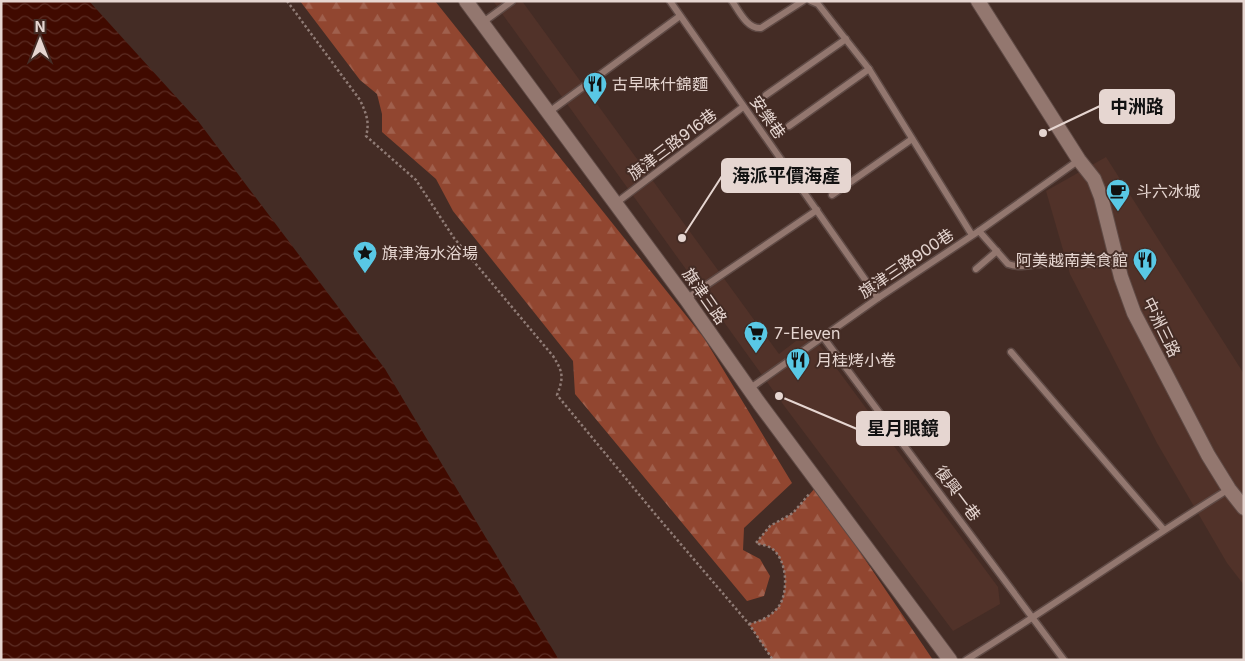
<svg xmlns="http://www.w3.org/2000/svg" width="1245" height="661" font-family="Inter,'Noto Sans TC',sans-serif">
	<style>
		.built { fill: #513229 }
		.forest { fill: url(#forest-firs) }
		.water { fill: url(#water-waves) }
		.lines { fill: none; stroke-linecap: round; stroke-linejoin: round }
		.service-casing { stroke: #5f4a45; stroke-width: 9 }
		.tertiary-casing { stroke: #5f4a45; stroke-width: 16 }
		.path { stroke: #907c76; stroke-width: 2.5; stroke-dasharray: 2.5 2.5; stroke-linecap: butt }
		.service { stroke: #93776f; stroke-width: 6 }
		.tertiary { stroke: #93776f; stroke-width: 14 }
		.labels { text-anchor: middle; stroke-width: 4; stroke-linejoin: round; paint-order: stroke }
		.poi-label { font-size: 16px; fill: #e6d6d1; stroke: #442c25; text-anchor: start }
		.street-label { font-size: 16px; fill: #e6d6d1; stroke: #442c25 }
		.leader { fill: none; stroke: #e6d6d1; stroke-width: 2 }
		.callout-dot { fill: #e6d6d1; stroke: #442c25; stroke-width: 2 }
		.callout { fill: #e6d6d1; stroke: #e6d6d1; stroke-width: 2 }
		.callout-label { font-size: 18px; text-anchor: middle; font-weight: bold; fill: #111 }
	</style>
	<defs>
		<pattern id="forest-firs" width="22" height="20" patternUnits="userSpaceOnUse" patternTransform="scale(1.25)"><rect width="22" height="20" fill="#914630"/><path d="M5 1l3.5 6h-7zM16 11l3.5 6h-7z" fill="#a0604d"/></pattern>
		<pattern id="water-waves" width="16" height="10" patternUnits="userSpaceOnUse" patternTransform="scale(1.25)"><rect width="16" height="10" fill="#400a00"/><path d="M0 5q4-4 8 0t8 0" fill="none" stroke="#5c2d24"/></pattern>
	</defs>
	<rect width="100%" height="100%" fill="#442c25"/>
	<g class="built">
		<polygon points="493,1 522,1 779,354 809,331 998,587 1000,604 953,631 785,407"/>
		<polygon points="1106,157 1244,374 1244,585 1227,563 1157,443 1070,274 1046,191"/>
	</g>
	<g class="forest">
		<polygon points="300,1 435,1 704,338 792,483 744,528 743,550 760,559 770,576 764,596 747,601 575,394 573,361 453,211 436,179 382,132 382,114 377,94 360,80"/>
		<path d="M 816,487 L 933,660 L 773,660 L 749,624 C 761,621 772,616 779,606 C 789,591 787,558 771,548 C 767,545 760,545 756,543 L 770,526 L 793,513 Z"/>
	</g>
	<polygon class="water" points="1,1 89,1 198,121 385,369 559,660 1,660"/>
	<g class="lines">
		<defs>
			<g id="service">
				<polyline points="670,1 878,298"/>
				<path d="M 732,1 C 739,11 747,29 761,28 L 803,1"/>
				<polyline points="811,1 818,4 869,69 972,235"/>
				<polyline points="482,23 512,1"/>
				<polyline points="766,95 846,39"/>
				<polyline points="549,112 680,16"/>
				<polyline points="789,126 869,69"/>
				<polyline points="832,195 912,139"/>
				<polyline points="616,203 743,107"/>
				<path d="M 979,231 L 1008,264 C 1019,268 1028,265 1039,264 C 1065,263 1091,264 1117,263"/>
				<polyline points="976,269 997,251"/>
				<polyline points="686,299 817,210"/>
				<polyline points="823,337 1064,660"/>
				<polyline points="1011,352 1164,530"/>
				<polyline points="749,389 878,298 979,231 1079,160"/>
				<path d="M 966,660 C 1055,605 1140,544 1229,489"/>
			</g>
			<g id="tertiary">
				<polyline points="466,1 686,299 759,403 950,660"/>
				<polyline points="978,1 1079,160 1094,179 1101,197 1121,277 1134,313 1208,455 1229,489 1244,508"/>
			</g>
		</defs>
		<use href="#service" class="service-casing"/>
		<use href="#tertiary" class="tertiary-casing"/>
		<g class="path">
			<path d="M 287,1 L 360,100 C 366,113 370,122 366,136 L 416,180 L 454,238 L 553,356 C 563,372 564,377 557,395 L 656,515 L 749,624 L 773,660"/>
			<path d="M 749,624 C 761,621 772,616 779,606 C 789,591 787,558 771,548 C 767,545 760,545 756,543 L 770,526 L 793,513 L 810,493"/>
		</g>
		<use href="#service" class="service"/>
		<use href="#tertiary" class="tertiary"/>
	</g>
	<defs>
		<symbol id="restaurant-pin" viewBox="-11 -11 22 30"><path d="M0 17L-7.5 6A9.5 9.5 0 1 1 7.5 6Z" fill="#59c8e5" stroke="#442c25"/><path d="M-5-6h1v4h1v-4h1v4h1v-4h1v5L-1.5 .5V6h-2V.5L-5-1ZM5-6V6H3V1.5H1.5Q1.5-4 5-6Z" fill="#111"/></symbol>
		<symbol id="cafe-pin" viewBox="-11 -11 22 30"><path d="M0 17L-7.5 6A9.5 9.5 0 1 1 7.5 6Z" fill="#59c8e5" stroke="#442c25"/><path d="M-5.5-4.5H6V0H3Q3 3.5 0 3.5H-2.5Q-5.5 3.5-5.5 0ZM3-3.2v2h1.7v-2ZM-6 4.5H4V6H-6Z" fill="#111"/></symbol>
		<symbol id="sight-pin" viewBox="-11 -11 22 30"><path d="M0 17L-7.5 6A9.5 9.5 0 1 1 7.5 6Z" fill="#59c8e5" stroke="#442c25"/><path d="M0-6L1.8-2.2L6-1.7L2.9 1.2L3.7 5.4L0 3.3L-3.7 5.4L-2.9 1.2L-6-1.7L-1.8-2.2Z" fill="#111"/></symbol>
		<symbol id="supermarket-pin" viewBox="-11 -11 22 30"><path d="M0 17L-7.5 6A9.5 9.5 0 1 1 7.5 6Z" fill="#59c8e5" stroke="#442c25"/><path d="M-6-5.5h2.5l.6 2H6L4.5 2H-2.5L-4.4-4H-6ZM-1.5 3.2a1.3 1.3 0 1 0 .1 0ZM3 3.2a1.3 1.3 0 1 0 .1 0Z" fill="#111"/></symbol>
	</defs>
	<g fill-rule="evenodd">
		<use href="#restaurant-pin" x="581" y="70" width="28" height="38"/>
		<use href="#cafe-pin" x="1104" y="177" width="28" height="38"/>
		<use href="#sight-pin" x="351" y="239" width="28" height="38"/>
		<use href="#restaurant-pin" x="1131" y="246" width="28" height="38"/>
		<use href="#supermarket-pin" x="742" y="319" width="28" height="38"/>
		<use href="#restaurant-pin" x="784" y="346" width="28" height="38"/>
	</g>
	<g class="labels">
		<g class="poi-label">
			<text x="612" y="90">古早味什錦麵</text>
			<text x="1136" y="197">斗六冰城</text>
			<text x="382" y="259">旗津海水浴場</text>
			<text x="1128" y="266" text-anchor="end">阿美越南美食館</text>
			<text x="774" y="339">7-Eleven</text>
			<text x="816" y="366">月桂烤小卷</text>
		</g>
		<g class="street-label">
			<text transform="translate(768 117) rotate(55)" y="6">安樂巷</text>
			<text transform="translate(672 144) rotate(-37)" y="6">旗津三路916巷</text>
			<text transform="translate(906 263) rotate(-34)" y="6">旗津三路900巷</text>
			<text transform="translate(705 296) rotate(55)" y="6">旗津三路</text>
			<text transform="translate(1162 327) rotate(64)" y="6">中洲三路</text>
			<text transform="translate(958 493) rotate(53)" y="6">復興一巷</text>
		</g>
	</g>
	<path class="leader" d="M1043 133L1100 106M682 238L722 176M779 396L857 429"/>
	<g class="callout-dot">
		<circle cx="1043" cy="133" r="5"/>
		<circle cx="682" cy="238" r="5"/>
		<circle cx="779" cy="396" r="5"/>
	</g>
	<g class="callout">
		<rect x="1100" y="90" width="74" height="33" rx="5"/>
		<rect x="722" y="159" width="128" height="33" rx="5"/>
		<rect x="857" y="412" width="92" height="33" rx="5"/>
	</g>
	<g class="callout-label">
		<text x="1137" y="113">中洲路</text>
		<text x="786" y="182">海派平價海產</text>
		<text x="903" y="435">星月眼鏡</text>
	</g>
	<rect width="1245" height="661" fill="none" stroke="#e6d6d1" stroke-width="5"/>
	<g transform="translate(40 40)" stroke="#442c25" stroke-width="4" paint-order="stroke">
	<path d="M0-4L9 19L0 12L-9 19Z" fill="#e6d6d1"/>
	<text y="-8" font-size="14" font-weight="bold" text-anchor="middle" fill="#e6d6d1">N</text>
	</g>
</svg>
